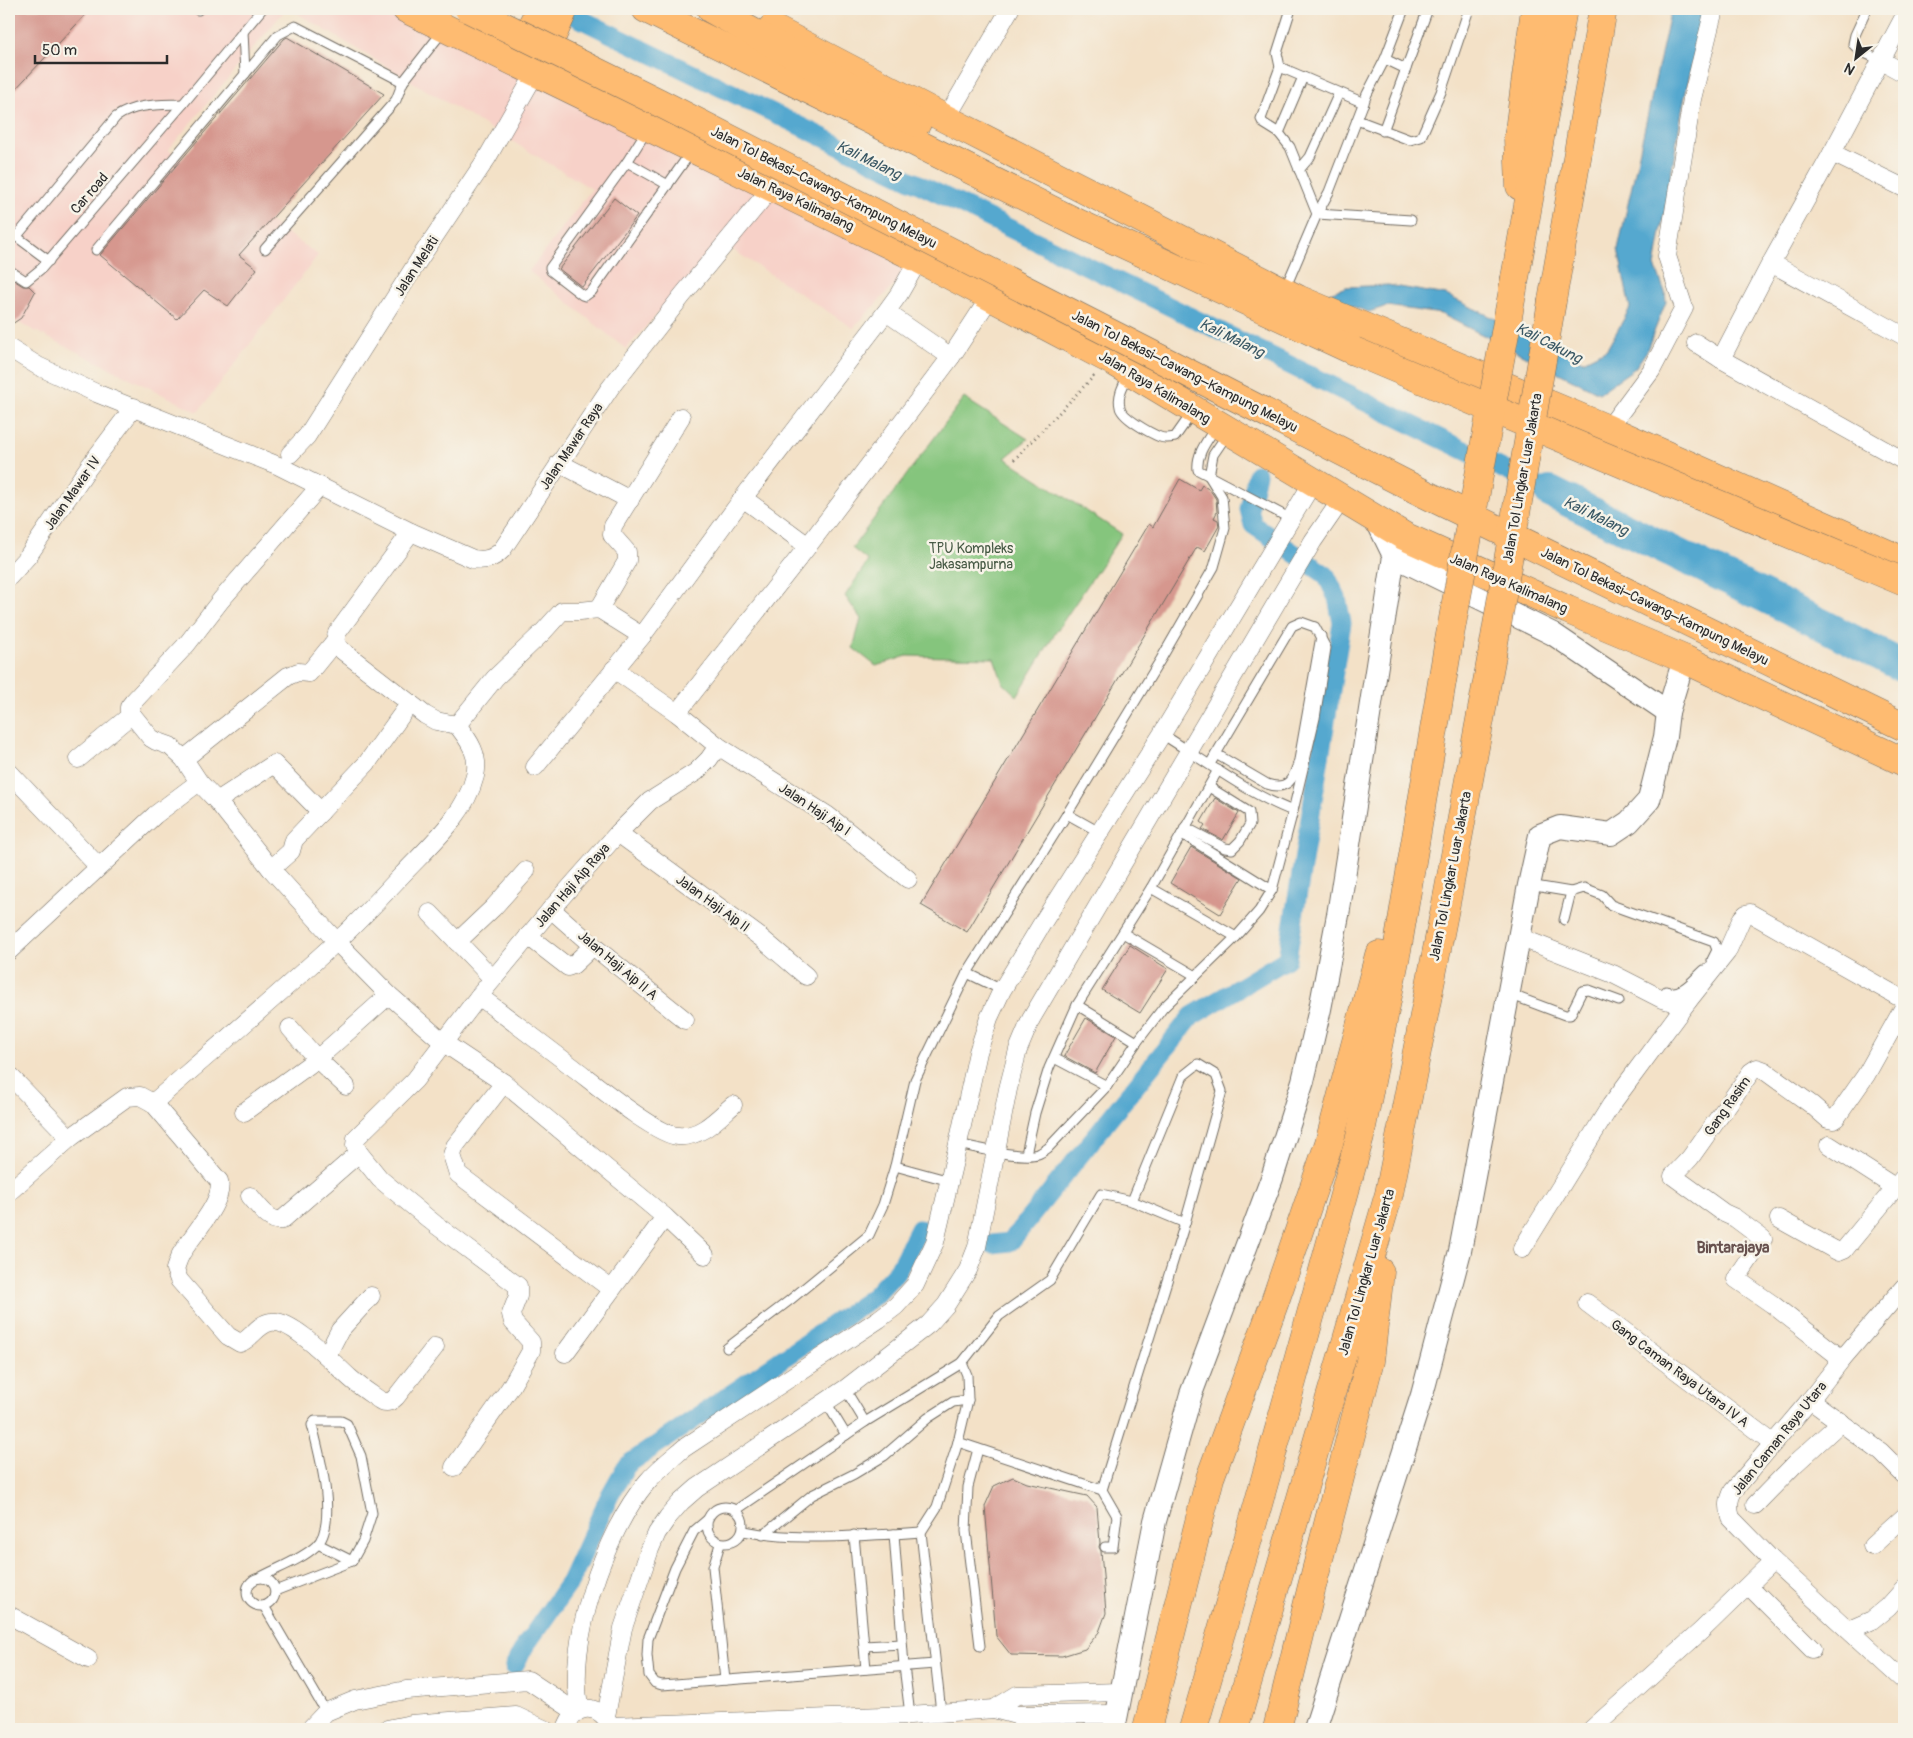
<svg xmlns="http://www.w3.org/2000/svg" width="1913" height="1738" font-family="Pangolin,sans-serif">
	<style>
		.built { fill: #f7d1c8 }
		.green { fill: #85c57d; stroke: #587854 }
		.water { fill: #54a8cf; stroke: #406a7d }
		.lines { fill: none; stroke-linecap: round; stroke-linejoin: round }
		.canal { stroke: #54a8cf; stroke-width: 19 }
		.river { stroke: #54a8cf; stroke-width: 32 }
		.building { fill: #d6978e }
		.service-casing { stroke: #716b62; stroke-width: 11 }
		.minor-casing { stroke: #716b62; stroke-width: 19 }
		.tertiary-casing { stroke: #716b62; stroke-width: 24 }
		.primary-casing { stroke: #716b62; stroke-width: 29 }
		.motorway-casing { stroke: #716b62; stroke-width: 29 }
		.path { stroke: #716b62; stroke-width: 3; stroke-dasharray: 1 4; stroke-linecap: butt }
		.service { stroke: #fff; stroke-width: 9 }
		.minor { stroke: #fff; stroke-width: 18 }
		.tertiary { stroke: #fff; stroke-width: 22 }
		.primary { stroke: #febb71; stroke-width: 28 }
		.motorway { stroke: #febb71; stroke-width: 28 }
		.motorway-bridge-casing { stroke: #716b62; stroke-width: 29; stroke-linecap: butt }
		.motorway-bridge { stroke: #febb71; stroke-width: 28 }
		.labels { text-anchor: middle; stroke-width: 5; stroke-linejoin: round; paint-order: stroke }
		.street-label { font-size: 14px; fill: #2b2b2b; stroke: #f7f3e8 }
		.park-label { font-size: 14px; fill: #465944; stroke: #f7f3e8 }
		.water-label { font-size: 15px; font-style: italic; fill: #395764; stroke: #f7f3e8 }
		.quarter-label { font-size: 16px; font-weight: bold; fill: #67514e; stroke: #f7f3e8 }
	</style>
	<rect width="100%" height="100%" fill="#f7f3e8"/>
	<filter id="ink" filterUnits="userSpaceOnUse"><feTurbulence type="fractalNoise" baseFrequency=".02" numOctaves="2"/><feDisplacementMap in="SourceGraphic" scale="10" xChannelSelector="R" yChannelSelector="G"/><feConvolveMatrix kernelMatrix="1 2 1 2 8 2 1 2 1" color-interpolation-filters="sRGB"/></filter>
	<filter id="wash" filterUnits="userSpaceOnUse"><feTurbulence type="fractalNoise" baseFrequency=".0096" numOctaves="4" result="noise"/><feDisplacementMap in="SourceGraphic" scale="20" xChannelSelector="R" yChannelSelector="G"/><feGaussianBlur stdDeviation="1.12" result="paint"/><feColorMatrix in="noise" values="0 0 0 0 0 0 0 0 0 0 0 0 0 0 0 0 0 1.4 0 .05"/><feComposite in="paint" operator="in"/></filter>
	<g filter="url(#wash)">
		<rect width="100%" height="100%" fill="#f3e1c7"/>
		<g class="built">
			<polygon points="9,9 286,9 168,150 318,255 198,412 9,318"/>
			<polygon points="290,9 406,9 919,259 853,328 721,242 626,349 529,271 592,189"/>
		</g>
		<polygon class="green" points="964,398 1028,439 1005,458 1122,534 1056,632 1017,696 1003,683 994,658 907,656 876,666 853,648 861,619 845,596 868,561 852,548"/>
		<polygon class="water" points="1671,9 1704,9 1683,105 1655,266 1665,292 1666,302 1646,352 1635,368 1599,393 1441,314 1387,306 1369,312 1321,296 1346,287 1388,285 1446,295 1583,361 1607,349 1630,308 1618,249"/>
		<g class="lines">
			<g class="canal">
				<polyline points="560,9 1550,492"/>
				<polyline points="992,1244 1010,1242 1192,1016 1287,959 1342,623 1337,598 1326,575 1253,525 1249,509 1257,474"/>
				<polyline points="514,1666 525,1646 570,1582 610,1495 627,1465 873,1297 898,1270 919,1229 929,1231"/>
			</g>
			<polyline class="river" points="1550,492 1825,626 1904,667"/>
		</g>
		<g id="blocks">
			<g class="building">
				<polygon points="9,9 91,9 9,96"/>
				<polygon points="287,37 384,94 239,255 257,269 228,306 204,290 177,319 100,255 284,39"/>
				<polygon points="614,198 637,216 582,287 559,269"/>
				<polygon points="9,277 23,286 29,286 35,292 21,318 9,326"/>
				<polygon points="1180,479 1199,490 1202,485 1210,490 1216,499 1217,512 1214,518 1218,520 1219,526 1205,551 1197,547 967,932 921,905 1149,524 1153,527"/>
				<polygon points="1215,798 1239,813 1223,840 1202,829 1205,825 1201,822"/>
				<polygon points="1191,847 1242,878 1220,914 1170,883"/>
				<polygon points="1130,945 1168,969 1140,1013 1102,990"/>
				<polygon points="1086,1018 1116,1036 1095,1073 1064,1056"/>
				<polygon points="1013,1477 1027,1483 1087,1496 1097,1507 1100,1543 1099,1547 1101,1551 1106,1613 1099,1632 1085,1649 1062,1656 1011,1655 996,1636 985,1506 994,1486"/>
			</g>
		</g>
	</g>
	<g filter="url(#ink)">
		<use href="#blocks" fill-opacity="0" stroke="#716b62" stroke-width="1"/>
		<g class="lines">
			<defs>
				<g id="service">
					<polyline points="1291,9 1277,53 1280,67 1261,119 1263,123 1279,133 1290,147 1317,214"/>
					<polyline points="1867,9 1855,35 1853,44 1860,51 1880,60"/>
					<polyline points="198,10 198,9"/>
					<polyline points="243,31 245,74"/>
					<polyline points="1385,59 1406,69"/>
					<polyline points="1280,67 1364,103"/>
					<polyline points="1357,120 1410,140 1421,137 1441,92 1469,9"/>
					<polyline points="647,130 627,162 550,268 551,271 582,295 585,296 592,291 691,152"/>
					<polyline points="1383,131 1428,9"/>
					<polyline points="1279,133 1303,77"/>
					<polyline points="627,162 668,185"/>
					<polyline points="1299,170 1310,157 1339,93"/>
					<polyline points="1317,214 1411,220"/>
					<polyline points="9,231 49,261"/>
					<path d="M 16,237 L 116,117 C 136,103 160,105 183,104"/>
					<polyline points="265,249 396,100 403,82 443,31"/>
					<polyline points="96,250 278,35 295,26 403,82"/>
					<polyline points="9,270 26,281 42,268 183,104 262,9"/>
					<polyline points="1285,289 1317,214 1329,192 1367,94 1385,59 1404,9"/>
					<path d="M 1129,374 C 1124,384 1117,395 1120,407 C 1121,417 1150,433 1160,437 C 1165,439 1170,438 1175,437 L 1192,413"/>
					<path d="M 1217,425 C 1208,440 1196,453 1198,470 L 1291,519"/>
					<path d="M 1162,734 C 1202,759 1250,795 1293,811 L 1315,718 L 1326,648 L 1315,627 L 1301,622 L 1292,626 L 1210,764"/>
					<path d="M 1216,754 L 1267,784 C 1288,791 1294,779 1299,760 L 1321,636"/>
					<polyline points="1067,814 1101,833"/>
					<polyline points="1185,827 1225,848 1232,849 1240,841 1250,824 1249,812 1209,787"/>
					<polyline points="1182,834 1272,890"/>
					<polyline points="1529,885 1571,892 1584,888 1602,895 1611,905 1714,942 1717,950 1712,960"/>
					<polyline points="1151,888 1236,937"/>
					<polyline points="1564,920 1571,892"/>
					<polyline points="1123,933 1196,976"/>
					<polyline points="967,973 1067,814 1161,659 1214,567 1225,528 1222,497 1209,476 1213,455 1228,433"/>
					<path d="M 1666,991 C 1681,997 1693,980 1704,970"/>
					<polyline points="1509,994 1565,1015 1570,1015 1582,991 1589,990 1619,1001"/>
					<polyline points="1077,1005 1137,1042"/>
					<polyline points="1054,1058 1107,1086"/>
					<path d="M 958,1144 C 976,1148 1021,1159 1038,1154 C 1041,1153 1045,1150 1048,1148 L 1107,1086 L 1137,1042 L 1163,1008 L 1236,937 L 1259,911 L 1272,890 L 1293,811"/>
					<polyline points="1026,1154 1035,1113 1049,1068 1077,1005 1151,888 1218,770"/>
					<polyline points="895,1166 950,1181"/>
					<polyline points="1132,1201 1183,1076 1198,1064 1216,1075 1222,1091 1185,1223"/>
					<polyline points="727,1348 790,1300 869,1235 883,1205 895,1166 915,1080 967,973 1002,990"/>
					<polyline points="845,1389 865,1422"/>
					<polyline points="826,1402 846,1435"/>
					<polyline points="958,1442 1102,1490 1117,1516 1113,1547 1105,1547"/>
					<polyline points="978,1449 968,1487 966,1531 980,1646"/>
					<circle cx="725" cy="1525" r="18"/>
					<polyline points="736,1510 865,1422 962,1363 999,1316 1050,1280 1101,1194 1132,1201 1185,1223 1102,1490"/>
					<polyline points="707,1520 694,1531 675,1568 648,1639 647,1655 649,1675 655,1683 662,1685 935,1664"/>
					<path d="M 744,1531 C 793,1541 844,1536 894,1534 L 904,1666 L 910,1715"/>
					<polyline points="894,1534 921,1532"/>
					<polyline points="763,1535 812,1495 854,1474 884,1456 928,1418 953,1402 968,1400"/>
					<polyline points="854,1535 866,1669"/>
					<polyline points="318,1544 352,1561"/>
					<polyline points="720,1544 713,1567 725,1680"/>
					<path d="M 259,1578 C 277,1568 301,1560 316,1546 C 339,1525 319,1452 312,1425 L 315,1421 L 341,1421 L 347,1424 L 361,1456 L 372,1513 L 363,1541 L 352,1561 L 275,1591"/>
					<circle cx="261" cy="1592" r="14"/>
					<polyline points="264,1606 326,1712"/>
					<polyline points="864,1646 902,1644"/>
					<polyline points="941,1712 921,1532 937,1507 958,1442 968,1400 967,1375 962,1363"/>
				</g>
				<g id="minor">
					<polyline points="1880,60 1904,73"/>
					<polyline points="946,119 1010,9"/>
					<polyline points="1832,153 1904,188"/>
					<polyline points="1771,263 1904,336"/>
					<polyline points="886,312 951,357"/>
					<polyline points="1696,343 1721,359 1904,461"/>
					<path d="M 9,348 L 38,366 L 96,393 L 279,466 L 411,532 L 473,559 C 485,561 493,559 502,550 L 610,388 L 682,296 L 772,187"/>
					<polyline points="1721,359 1771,263 1832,153 1904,17"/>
					<polyline points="1608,429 1651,371 1684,308 1667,256 1692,99 1714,9"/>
					<polyline points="290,454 307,436 422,255 487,158 536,72"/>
					<polyline points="559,463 630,500"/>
					<polyline points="320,486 221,600 187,644 133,702 129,707 129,711 151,738 156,741 170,746 184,759 199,782 217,801 271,869 337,942 389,995 444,1043 504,1083 665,1217 705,1255"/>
					<polyline points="743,498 808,546"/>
					<polyline points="9,577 28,556 88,468 134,407"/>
					<polyline points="599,609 627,561 627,552 612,535 613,526 681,417"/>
					<polyline points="614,669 677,713 718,746 827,815 908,879"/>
					<polyline points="677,713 808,546 951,357 990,297"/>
					<polyline points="457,725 495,678 543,632 562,611 580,611 599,609 642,636"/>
					<polyline points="78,759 131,715"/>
					<polyline points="184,759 288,676 298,672 309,673 335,641 337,633 411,532"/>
					<polyline points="535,767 642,636 743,498 886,312 899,294 919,259"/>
					<polyline points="9,772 98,866"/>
					<polyline points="217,801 274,764 321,812"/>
					<polyline points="618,833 760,937 806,976"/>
					<polyline points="271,869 291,851 294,840 367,763 410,703"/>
					<polyline points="551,909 593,946 685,1020"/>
					<polyline points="430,913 493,979"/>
					<polyline points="528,936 568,967 573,965 593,946"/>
					<polyline points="1519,937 1613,974 1662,999 1673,1002 1688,1001"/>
					<polyline points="457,942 493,908 526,871"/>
					<polyline points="9,951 155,815 199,782"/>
					<path d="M 479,996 C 511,1020 542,1044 574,1068 C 594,1083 656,1135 678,1136 C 701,1138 718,1118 733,1105"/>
					<polyline points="290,1028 317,1059 346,1086"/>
					<polyline points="9,1075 70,1138"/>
					<polyline points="504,1083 455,1146 452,1155 458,1174 611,1289"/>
					<path d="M 153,1103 L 219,1181 C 225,1201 191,1236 181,1254 C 178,1259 177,1264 175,1269 L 179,1280 L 228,1336 L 240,1343 C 252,1339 257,1324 271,1322 C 292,1318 334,1364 350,1378 C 360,1387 371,1394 381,1401 C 388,1403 391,1402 396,1397 L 435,1347"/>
					<polyline points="244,1112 317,1059 389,995"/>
					<polyline points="1829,1145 1896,1188"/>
					<path d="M 9,1192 L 70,1138 L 127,1097 L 140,1096 L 153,1103 C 214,1050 276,997 335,943 C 359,922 380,898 402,875 C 429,846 465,816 475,776 C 480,755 469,740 457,725 L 436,721 L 425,715 L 339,648 L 335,641"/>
					<path d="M 250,1196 C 258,1205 269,1223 282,1220 L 359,1153"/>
					<polyline points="1779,1219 1833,1249 1839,1252 1844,1250 1904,1177"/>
					<polyline points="1522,1249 1611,1105 1688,1001 1727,952 1742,918 1746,914 1750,913 1904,1000"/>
					<polyline points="1587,1303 1773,1443"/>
					<polyline points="565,1353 665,1217"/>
					<polyline points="327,1355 340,1330 371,1296"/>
					<polyline points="1842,1359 1772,1304 1736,1279 1763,1239 1735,1218 1724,1213 1673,1176 1690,1158 1751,1072 1757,1068 1765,1071 1812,1105 1828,1119 1833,1120 1836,1118 1866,1075 1904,1007"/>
					<polyline points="1810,1400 1881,1452 1904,1475"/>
					<polyline points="454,1467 510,1388 531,1351 531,1342 513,1322 511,1314 518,1296 518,1286 436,1225 380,1179 359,1153 355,1145 356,1138 415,1080 479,996 551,909 618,833 650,801 696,772 709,759 718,746"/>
					<polyline points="1755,1505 1795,1464 1841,1422"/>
					<polyline points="1872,1546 1904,1517"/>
					<polyline points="1773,1561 1903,1680"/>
					<polyline points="1749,1586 1812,1649"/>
					<polyline points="9,1615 88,1659"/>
					<polyline points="1849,1630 1872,1620 1888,1607 1904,1589"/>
					<polyline points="994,1709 1017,1695 1120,1692"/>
					<path d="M 580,1710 C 565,1645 605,1531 647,1482 C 658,1469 671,1459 684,1448 L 879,1319 L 896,1306 L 915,1285 L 935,1242 L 958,1144 L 978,1052 L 989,1018 L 1002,990 L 1043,922 L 1162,734 L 1313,482"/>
					<polyline points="606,1716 623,1628 650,1549 657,1533 668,1517 681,1502 697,1488 845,1389 929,1324 946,1305 968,1270 977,1247 1008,1089 1018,1050 1031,1019 1281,595 1313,541 1342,499"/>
					<polyline points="611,1726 910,1715 994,1709 1016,1715 1116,1714"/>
					<polyline points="310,1729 326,1712 355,1700 406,1690 528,1680 576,1712"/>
					<polyline points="387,1729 411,1724 516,1716 544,1729"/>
					<path d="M 566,1729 C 574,1703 598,1702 611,1726"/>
					<path d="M 1592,1729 L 1701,1631 L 1773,1561 L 1731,1518 C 1728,1507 1728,1501 1733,1491 L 1810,1400 L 1842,1359 L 1904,1287"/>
				</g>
				<g id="tertiary">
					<polyline points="1394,556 1553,634 1668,712"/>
					<polyline points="1114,1729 1155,1521 1191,1394 1272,1178 1303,1081 1320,1009 1338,915 1394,556 1376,519"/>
					<polyline points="1315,1729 1422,1395 1460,1251 1529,885 1540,835 1560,827 1611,834 1629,822 1649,800 1665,737 1668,712 1684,659"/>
				</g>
				<g id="primary">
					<polyline points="406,9 919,259 1116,363 1404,536 1568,610 1684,659 1904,762"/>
					<polyline points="772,28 946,119 1298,299 1608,429 1904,561"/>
					<polyline points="516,58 540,9"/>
					<polyline points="538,69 564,9"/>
				</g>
				<g id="motorway">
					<polyline points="646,9 1080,224 1354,351"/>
					<polyline points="711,9 917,123"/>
					<polyline points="1520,186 1518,138 1535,9"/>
					<polyline points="1515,278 1563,9"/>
					<polyline points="1552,301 1603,9"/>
					<polyline points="1147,1729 1210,1478 1274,1304 1329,1143 1379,955"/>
					<polyline points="1193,1729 1254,1519 1360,1137 1398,945 1448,646"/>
					<polyline points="1234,1729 1389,1194 1448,893 1492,655"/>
					<polyline points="1277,1729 1311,1590 1370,1361 1380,1272"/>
				</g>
			</defs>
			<use href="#service" class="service-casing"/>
			<use href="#minor" class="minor-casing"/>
			<use href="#tertiary" class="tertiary-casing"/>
			<use href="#primary" class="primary-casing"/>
			<use href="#motorway" class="motorway-casing"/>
			<polyline class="path" points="1014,460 1094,376"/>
			<use href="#service" class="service"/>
			<use href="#minor" class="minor"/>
			<use href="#tertiary" class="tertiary"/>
			<use href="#primary" class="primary"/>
			<use href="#motorway" class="motorway"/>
			<defs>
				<g id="motorway-bridge">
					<polyline points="469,9 658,102 1425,494 1904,727"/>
					<polyline points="1354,351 1904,582"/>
					<polyline points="1448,646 1515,278"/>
					<polyline points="1492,655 1552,301"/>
				</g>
			</defs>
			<use href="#motorway-bridge" class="motorway-bridge-casing"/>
			<use href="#motorway-bridge" class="motorway-bridge"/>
		</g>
	</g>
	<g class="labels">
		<g class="street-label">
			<text transform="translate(824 187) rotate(27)" y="5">Jalan Tol Bekasi–Cawang–Kampung Melayu</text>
			<text transform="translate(89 193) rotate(-49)" y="5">Car road</text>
			<text transform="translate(796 199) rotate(26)" y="5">Jalan Raya Kalimalang</text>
			<text transform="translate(416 266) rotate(-57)" y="5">Jalan Melati</text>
			<text transform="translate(1185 371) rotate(27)" y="5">Jalan Tol Bekasi–Cawang–Kampung Melayu</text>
			<text transform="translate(1155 387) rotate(31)" y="5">Jalan Raya Kalimalang</text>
			<text transform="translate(571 446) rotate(-56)" y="5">Jalan Mawar Raya</text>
			<text transform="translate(1522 478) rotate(-80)" y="5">Jalan Tol Lingkar Luar Jakarta</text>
			<text transform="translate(72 493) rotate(-55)" y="5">Jalan Mawar IV</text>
			<text transform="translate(1509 583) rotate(24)" y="5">Jalan Raya Kalimalang</text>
			<text transform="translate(1655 606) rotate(26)" y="5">Jalan Tol Bekasi–Cawang–Kampung Melayu</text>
			<text transform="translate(815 809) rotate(34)" y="5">Jalan Haji Aip I</text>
			<text transform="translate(1450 876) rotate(-79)" y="5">Jalan Tol Lingkar Luar Jakarta</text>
			<text transform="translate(572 885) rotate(-49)" y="5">Jalan Haji Aip Raya</text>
			<text transform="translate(713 903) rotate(36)" y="5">Jalan Haji Aip II</text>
			<text transform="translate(618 965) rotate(40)" y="5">Jalan Haji Aip II A</text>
			<text transform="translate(1727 1106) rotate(-55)" y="5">Gang Rasim</text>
			<text transform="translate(1366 1272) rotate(-74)" y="5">Jalan Tol Lingkar Luar Jakarta</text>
			<text transform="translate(1680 1373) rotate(37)" y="5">Gang Caman Raya Utara IV A</text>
			<text transform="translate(1779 1438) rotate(-51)" y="5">Jalan Caman Raya Utara</text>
		</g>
		<g class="park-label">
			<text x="971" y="553">TPU Kompleks<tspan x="971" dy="16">Jakasampurna</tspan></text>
		</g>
		<g class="water-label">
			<text transform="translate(869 160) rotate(26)" y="5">Kali Malang</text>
			<text transform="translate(1232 338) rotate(26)" y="5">Kali Malang</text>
			<text transform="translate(1549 343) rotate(27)" y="5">Kali Cakung</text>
			<text transform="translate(1596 516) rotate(26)" y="5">Kali Malang</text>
		</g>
		<g class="quarter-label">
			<text x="1733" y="1253">Bintarajaya</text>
		</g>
	</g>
	<rect width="1913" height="1738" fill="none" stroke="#f7f3e8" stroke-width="30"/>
	<g transform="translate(1856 58) rotate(210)" stroke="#f7f3e8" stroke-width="4" paint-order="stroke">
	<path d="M0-4L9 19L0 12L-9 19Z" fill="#2b2b2b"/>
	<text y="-8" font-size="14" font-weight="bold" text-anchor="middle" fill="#2b2b2b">N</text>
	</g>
	<path d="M35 55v8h132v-8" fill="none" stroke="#2b2b2b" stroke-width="2.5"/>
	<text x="42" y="55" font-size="15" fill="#2b2b2b" stroke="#f7f3e8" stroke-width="4" paint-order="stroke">50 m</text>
</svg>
